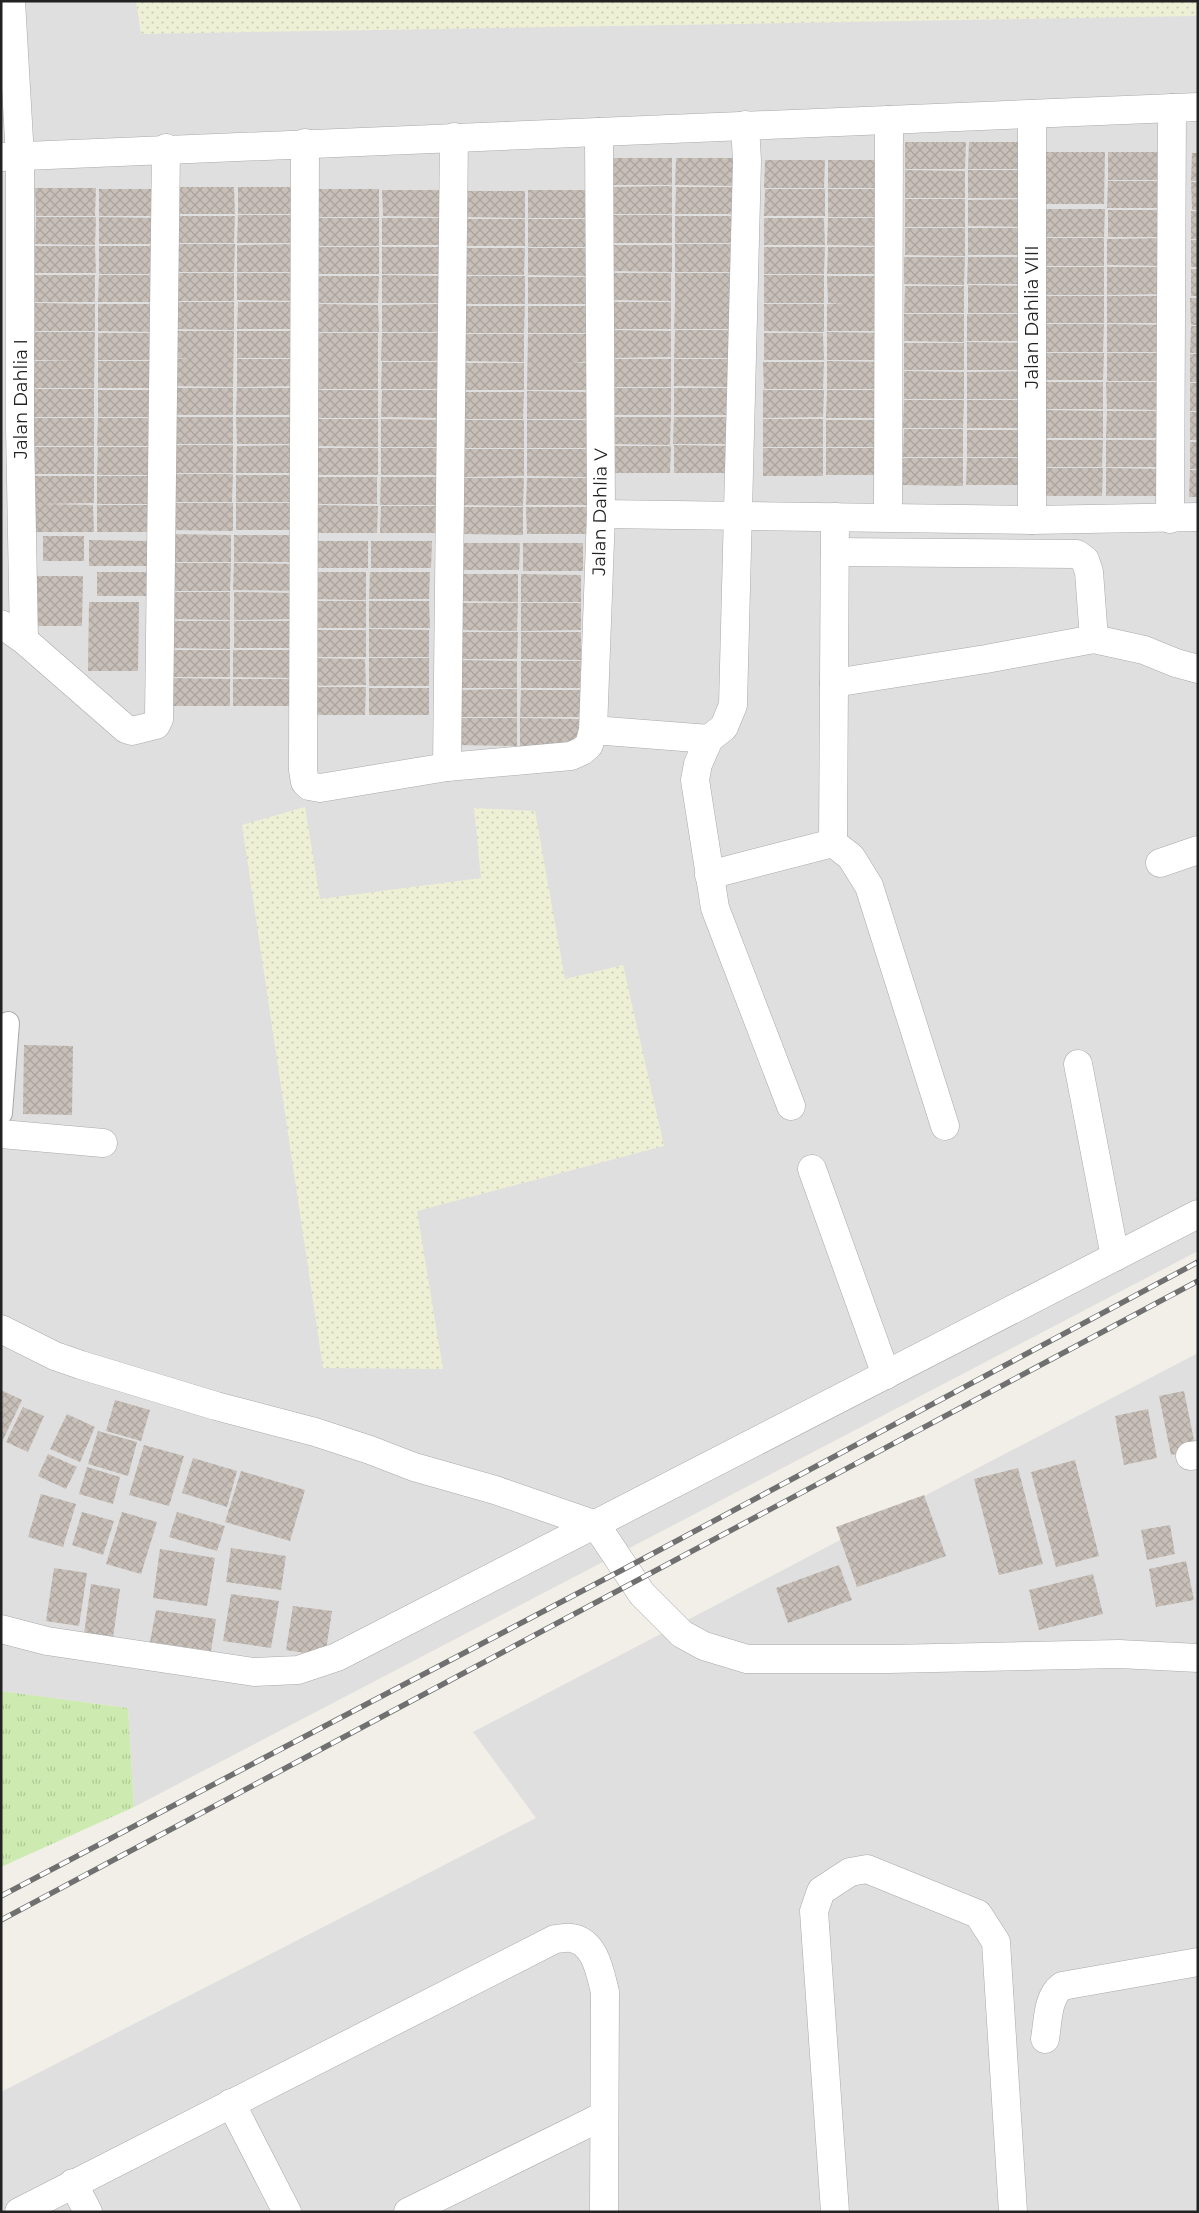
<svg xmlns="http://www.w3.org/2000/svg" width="1199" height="2213" font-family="Montserrat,sans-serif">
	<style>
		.residential { fill: #e0dfdf }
		.farmland { fill: url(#farmland-dots) }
		.grass { fill: url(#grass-tufts) }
		.building { fill: url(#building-cross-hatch) }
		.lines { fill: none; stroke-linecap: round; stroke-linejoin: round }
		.lane-casing { stroke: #a9a9a9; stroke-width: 24 }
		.street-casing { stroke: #a9a9a9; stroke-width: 29 }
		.lane { stroke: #fff; stroke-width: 22 }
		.street { stroke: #fff; stroke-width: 28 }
		.rail-casing { stroke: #707070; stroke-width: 5.5 }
		.rail { stroke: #fff; stroke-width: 4; stroke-dasharray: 11; stroke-linecap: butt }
		.labels { text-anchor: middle; stroke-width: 4; stroke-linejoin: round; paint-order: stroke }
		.street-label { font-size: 18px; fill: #222; stroke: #fff }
	</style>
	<defs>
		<pattern id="farmland-dots" width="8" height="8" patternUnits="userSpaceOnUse" patternTransform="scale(1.25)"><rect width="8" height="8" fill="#eef0d5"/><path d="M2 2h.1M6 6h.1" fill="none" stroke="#ccceb7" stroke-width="1.8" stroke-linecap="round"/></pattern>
		<pattern id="grass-tufts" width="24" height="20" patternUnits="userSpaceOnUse" patternTransform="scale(1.25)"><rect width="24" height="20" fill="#cdebb0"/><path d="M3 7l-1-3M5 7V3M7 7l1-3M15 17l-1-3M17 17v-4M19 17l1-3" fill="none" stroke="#b0c997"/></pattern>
		<pattern id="building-cross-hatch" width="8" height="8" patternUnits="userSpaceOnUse" patternTransform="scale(1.25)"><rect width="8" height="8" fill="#c7bfb8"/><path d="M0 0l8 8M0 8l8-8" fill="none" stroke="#aba49e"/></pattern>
	</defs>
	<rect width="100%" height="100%" fill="#f2efe9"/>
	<g class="residential">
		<polygon points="1,1 1198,1 1198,1251 134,1807 128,1708 1,1691"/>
		<polygon points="1198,1353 1198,2212 1,2212 1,2092 536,1818 473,1732"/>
	</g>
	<g class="farmland">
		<polygon points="136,1 1198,1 1198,16 141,34"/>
		<polygon points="305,807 320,899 481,878 474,808 535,811 565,979 623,965 664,1146 417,1211 443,1369 323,1368 242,825"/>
	</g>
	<polygon class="grass" points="1,1691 128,1708 134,1807 1,1867"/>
	<g class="building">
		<polygon points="905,142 966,142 965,169 905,169"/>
		<polygon points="969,142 1028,142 1029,169 968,169"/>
		<polygon points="1045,152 1105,152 1104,204 1045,204"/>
		<rect x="1108" y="152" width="60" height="28"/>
		<polygon points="1192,153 1198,153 1198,181 1191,181"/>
		<rect x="612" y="158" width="60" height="27"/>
		<polygon points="676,158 736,158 735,186 675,185"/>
		<polygon points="765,160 825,160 824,188 764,188"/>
		<rect x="828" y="160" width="60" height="28"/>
		<polygon points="905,170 965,171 965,198 905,198"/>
		<rect x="968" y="170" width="60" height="28"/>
		<polygon points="1108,181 1168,181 1168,208 1107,208"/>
		<polygon points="1191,182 1198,182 1198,210 1192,210"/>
		<polygon points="672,186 672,214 612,214 612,187"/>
		<polygon points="174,187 234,187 235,214 175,214"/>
		<polygon points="238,187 298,187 297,214 238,214"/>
		<polygon points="676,187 735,187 736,214 675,214"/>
		<polygon points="35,188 96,188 95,216 36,216"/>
		<rect x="99" y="189" width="60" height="27"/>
		<rect x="319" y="189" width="60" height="28"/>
		<polygon points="765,189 825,189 825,216 764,216"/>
		<rect x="828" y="189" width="60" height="28"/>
		<polygon points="382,190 443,190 442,217 383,216"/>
		<polygon points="528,190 589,190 588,218 528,218"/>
		<polygon points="465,191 525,191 525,218 465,217"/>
		<rect x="905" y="199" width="60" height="28"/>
		<polygon points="1028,199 1028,227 968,226 968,200"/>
		<polygon points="1044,209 1105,209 1104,237 1044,237"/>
		<rect x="1108" y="210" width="60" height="27"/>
		<rect x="1191" y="211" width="7" height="28"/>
		<polygon points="238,215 298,215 298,243 237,243"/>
		<rect x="612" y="215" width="60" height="28"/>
		<polygon points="174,216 235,216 234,243 174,243"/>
		<rect x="675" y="216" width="60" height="27"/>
		<polygon points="36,217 96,217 95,245 35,244"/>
		<polygon points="99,217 159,218 159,244 99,244"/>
		<rect x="319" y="218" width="60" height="28"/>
		<polygon points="382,218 443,218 442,245 382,245"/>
		<polygon points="764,218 824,218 825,245 764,245"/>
		<polygon points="828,218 888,218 888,246 827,245"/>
		<rect x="465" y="219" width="60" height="27"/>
		<rect x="528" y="219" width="60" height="28"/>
		<polygon points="905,228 965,228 965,256 905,255"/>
		<rect x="968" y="228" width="60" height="27"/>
		<rect x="1044" y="238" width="60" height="28"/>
		<polygon points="1167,238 1167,266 1107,265 1107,239"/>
		<rect x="1191" y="240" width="7" height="27"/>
		<polygon points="174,244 235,244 234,272 174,272"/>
		<polygon points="297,244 298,272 237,272 237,245"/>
		<rect x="675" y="244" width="60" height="28"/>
		<polygon points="612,245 672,245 672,272 611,271"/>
		<polygon points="35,246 95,246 96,273 35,273"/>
		<polygon points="99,246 159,246 158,274 99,274"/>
		<rect x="319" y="247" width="60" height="27"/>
		<rect x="382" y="247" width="60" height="27"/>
		<polygon points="764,247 825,247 824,274 764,274"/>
		<polygon points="828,247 888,247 888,274 827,274"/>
		<polygon points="465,248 525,248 524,275 465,275"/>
		<polygon points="528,248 588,248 588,276 528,275"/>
		<polygon points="904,257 965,257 964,285 904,284"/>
		<polygon points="968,257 1028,257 1028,284 967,284"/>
		<rect x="1044" y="267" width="60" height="28"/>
		<polygon points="1107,267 1168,267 1167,294 1107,295"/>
		<rect x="1191" y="269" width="7" height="27"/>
		<rect x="174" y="273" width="60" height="28"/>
		<polygon points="237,273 297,273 297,301 237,300"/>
		<polygon points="611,273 671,273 671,301 611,300"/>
		<polygon points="675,273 735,273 735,329 674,329 675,301 691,301 675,301"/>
		<rect x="35" y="275" width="60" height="27"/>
		<polygon points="99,275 159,275 158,302 98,302"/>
		<polygon points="382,275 442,276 442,303 382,303"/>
		<rect x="764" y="275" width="60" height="28"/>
		<polygon points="319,276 379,276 378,303 319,303"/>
		<polygon points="465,276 525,276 525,304 464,304"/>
		<polygon points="827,276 887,276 887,331 827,331 827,304 844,304 828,303"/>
		<rect x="528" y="277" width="60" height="27"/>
		<polygon points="968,285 1028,286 1028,313 968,313"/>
		<polygon points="905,286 964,286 964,313 904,313"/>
		<polygon points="1043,296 1104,296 1104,323 1044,323"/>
		<rect x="1107" y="296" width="60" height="27"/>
		<polygon points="1190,298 1198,298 1198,325 1191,325"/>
		<polygon points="174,302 234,302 234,330 174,329"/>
		<polygon points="238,302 298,302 297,329 237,329"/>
		<rect x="611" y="302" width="60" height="27"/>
		<polygon points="35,303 95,304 95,331 35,331"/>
		<polygon points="98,304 158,304 158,332 98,331"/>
		<polygon points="319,304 378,305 379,332 318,332"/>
		<polygon points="442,304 442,332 382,332 382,305"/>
		<polygon points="764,304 824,304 824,332 764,331"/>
		<polygon points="464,306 525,306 524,333 464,333"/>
		<rect x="528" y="306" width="60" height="27"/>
		<polygon points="904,314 964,314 964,342 904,341"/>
		<polygon points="967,314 1028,314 1027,341 967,341"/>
		<polygon points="1043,324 1104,324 1103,352 1043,352"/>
		<polygon points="1107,324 1167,325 1167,352 1107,352"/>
		<polygon points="1191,326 1198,326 1198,353 1190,353"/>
		<polygon points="611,330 671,331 671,357 611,358"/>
		<polygon points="675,330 734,330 735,358 674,358"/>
		<polygon points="173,331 234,331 233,387 173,386 173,359 190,359 174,358"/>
		<rect x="237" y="331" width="60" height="27"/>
		<polygon points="35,332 95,332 94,388 34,388 35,361 83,361 34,360"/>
		<polygon points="827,332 887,333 887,360 827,360"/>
		<rect x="98" y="333" width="60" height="27"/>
		<polygon points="318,333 378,333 378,389 318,389 318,361 335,361 318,361"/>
		<polygon points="382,333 442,333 441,361 381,361"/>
		<polygon points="764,333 823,333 824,360 764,360"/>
		<polygon points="464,334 524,334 524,362 464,361"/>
		<polygon points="528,334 588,334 588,362 571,362 587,363 588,390 527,390"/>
		<polygon points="967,342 1027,343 1027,370 967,370"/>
		<rect x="904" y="343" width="60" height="27"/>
		<polygon points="1043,353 1104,353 1103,380 1043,380"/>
		<rect x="1107" y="353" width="60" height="28"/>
		<rect x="1190" y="354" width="8" height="28"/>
		<polygon points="237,359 297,359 297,386 237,387"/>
		<rect x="611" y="359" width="60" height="28"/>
		<polygon points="674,359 734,359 734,387 674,386"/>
		<rect x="98" y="361" width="60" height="27"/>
		<polygon points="827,361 887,362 887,389 827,389"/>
		<polygon points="382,362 442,362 441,389 381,389"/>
		<polygon points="763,362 824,362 823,389 764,389"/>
		<rect x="464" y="363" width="60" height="27"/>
		<polygon points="904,371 964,372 964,399 904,399"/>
		<polygon points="1027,371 1027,399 967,399 967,372"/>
		<rect x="1043" y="382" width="60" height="27"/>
		<polygon points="1106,382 1167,382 1166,410 1107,409"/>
		<rect x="1190" y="383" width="8" height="28"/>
		<rect x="173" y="388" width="60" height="27"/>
		<polygon points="237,388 296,388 297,415 236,415"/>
		<rect x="611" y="388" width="60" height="27"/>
		<rect x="674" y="388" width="60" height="27"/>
		<rect x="34" y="389" width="60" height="28"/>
		<rect x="98" y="390" width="60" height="27"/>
		<rect x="318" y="390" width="60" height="28"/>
		<polygon points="382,390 441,390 441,418 381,417"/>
		<polygon points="763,390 824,390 823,417 763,418"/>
		<polygon points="827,390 887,390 887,418 826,418"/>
		<polygon points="527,391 587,392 587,419 527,419"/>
		<polygon points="464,392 524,392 523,419 463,419"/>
		<polygon points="904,400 964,400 963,428 903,428"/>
		<rect x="967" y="400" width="60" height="28"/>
		<polygon points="1043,410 1103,411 1103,438 1043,438"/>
		<polygon points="1107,411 1167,411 1166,438 1106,438"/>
		<rect x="1190" y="412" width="8" height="28"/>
		<rect x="173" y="417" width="60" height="27"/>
		<polygon points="236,417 297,417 296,444 237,444"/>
		<polygon points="610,417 671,417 670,445 611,444"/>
		<polygon points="674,417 734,417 734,444 673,444"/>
		<rect x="34" y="418" width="60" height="28"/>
		<polygon points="98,418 158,418 158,446 97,446"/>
		<polygon points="318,419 378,419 378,447 318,446"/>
		<polygon points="381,419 441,420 441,447 381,447"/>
		<rect x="763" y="419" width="60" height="28"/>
		<rect x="464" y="420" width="60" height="28"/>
		<rect x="527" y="420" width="60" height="28"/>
		<polygon points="826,420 887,420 886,447 826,447"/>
		<polygon points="904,429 963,429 963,457 903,457"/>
		<rect x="967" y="430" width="60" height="27"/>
		<polygon points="1043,440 1103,440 1102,467 1043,467"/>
		<rect x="1106" y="440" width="60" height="27"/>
		<rect x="1190" y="442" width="8" height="27"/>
		<rect x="173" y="445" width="60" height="28"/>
		<polygon points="297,445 296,473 236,473 237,446"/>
		<polygon points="674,445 734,446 734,473 674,473"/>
		<polygon points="611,446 671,446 670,473 610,473"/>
		<rect x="34" y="447" width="60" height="27"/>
		<polygon points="98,447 157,447 158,475 97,475"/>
		<polygon points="318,448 378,448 378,475 317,475"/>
		<rect x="381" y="448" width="60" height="27"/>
		<rect x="763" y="448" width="60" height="28"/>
		<polygon points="826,448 887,448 886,475 826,475"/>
		<polygon points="463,449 524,449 524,476 464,477"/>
		<polygon points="527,449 587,449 587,477 527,476"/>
		<polygon points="903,458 963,458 963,486 903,485"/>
		<polygon points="967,458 1027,458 1026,485 966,485"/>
		<polygon points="1043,468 1103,468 1102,496 1042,496"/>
		<polygon points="1106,468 1166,469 1166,496 1106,496"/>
		<polygon points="1190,470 1198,470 1198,497 1189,497"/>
		<polygon points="173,474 233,474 232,502 173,502"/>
		<rect x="236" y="475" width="60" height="27"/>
		<polygon points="34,476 94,476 94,503 41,504 93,505 94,532 34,532"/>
		<rect x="97" y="476" width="60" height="28"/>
		<rect x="317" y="477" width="60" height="27"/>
		<polygon points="381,477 441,477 441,505 380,505"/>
		<polygon points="463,478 524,478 523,506 463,505"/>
		<polygon points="527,478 587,478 587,505 526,505"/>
		<polygon points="173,503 233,503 233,531 172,530"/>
		<rect x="236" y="503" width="60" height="27"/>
		<rect x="97" y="505" width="60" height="27"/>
		<polygon points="317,505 378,506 377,533 317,533"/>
		<polygon points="381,506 440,506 441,533 380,533"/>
		<polygon points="463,507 523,507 523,535 463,534"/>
		<polygon points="526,507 586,507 586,534 527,534"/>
		<polygon points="171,534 231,535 231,562 171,562"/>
		<rect x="234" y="535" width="60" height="27"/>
		<rect x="43" y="536" width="41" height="25"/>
		<polygon points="89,540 148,541 148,566 89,566"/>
		<rect x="308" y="541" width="60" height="27"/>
		<polygon points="371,541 432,541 431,568 371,568"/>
		<polygon points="460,543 520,543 519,570 459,570"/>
		<rect x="523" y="543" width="60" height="28"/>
		<polygon points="170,563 231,563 230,591 170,591"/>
		<polygon points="234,563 294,564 294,591 233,590"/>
		<polygon points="97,572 147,572 146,596 97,596"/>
		<polygon points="306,572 366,572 366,600 306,599"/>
		<polygon points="370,572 430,572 429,599 369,599"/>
		<polygon points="458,574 518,574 518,602 458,601"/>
		<polygon points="521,574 581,575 581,602 521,602"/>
		<polygon points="37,576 83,576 82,626 37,626"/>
		<polygon points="171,592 230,592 230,620 170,619"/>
		<polygon points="234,592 294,593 294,619 234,620"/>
		<rect x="306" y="601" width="60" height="27"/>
		<polygon points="369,601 429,601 430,628 369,628"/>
		<polygon points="89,602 139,602 138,671 88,671"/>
		<polygon points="457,603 518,603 517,631 458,630"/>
		<polygon points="521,603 581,603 581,630 521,631"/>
		<polygon points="170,621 230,621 230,649 170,648"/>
		<polygon points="234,621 294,621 293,648 234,648"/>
		<polygon points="369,629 429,630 429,657 369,657"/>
		<rect x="306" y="630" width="60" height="27"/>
		<polygon points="458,632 518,632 517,659 457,659"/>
		<polygon points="521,632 581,632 581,660 521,659"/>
		<rect x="170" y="650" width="60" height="27"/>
		<polygon points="233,650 293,650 294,678 233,677"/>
		<polygon points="306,658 365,659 366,685 306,686"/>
		<rect x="369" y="658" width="60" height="28"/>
		<polygon points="458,660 517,661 517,688 457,688"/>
		<polygon points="521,661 581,661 580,688 521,688"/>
		<polygon points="170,678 230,679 230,706 170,706"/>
		<rect x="233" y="679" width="60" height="27"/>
		<polygon points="305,687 366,687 365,715 305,715"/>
		<rect x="369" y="688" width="60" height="27"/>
		<polygon points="517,689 517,717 457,717 457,690"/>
		<polygon points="521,690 580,690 581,717 520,717"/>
		<polygon points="457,718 517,718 517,746 457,745"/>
		<polygon points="520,718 580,719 580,746 520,746"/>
		<polygon points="24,1045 73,1046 72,1115 23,1114"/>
		<polygon points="1,1390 22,1400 1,1444"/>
		<polygon points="1184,1391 1196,1450 1171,1455 1159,1396"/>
		<polygon points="115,1400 150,1410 141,1441 106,1431"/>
		<polygon points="23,1407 44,1416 28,1452 6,1442"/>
		<polygon points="1148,1409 1157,1458 1124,1465 1115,1416"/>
		<polygon points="67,1414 95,1427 80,1462 50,1449"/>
		<polygon points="98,1431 137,1442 128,1476 88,1464"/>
		<polygon points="144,1445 184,1456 169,1506 129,1495"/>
		<polygon points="48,1454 77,1467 66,1489 38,1476"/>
		<polygon points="193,1458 237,1471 227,1507 182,1493"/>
		<polygon points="1075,1460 1099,1556 1056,1567 1031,1472"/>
		<polygon points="87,1467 120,1477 113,1504 79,1494"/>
		<polygon points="1018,1468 1043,1564 999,1575 974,1479"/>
		<polygon points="241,1471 305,1490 290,1541 225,1522"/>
		<polygon points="41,1494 76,1504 63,1547 28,1537"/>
		<polygon points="924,1495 946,1556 857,1587 836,1527"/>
		<polygon points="82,1512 114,1521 103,1555 72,1545"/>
		<polygon points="122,1512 157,1522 141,1574 106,1564"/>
		<polygon points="177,1512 225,1526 217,1551 169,1537"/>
		<polygon points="1170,1525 1175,1554 1147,1560 1141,1530"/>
		<polygon points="231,1548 286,1556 281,1590 226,1582"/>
		<polygon points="160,1549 215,1558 207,1606 153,1598"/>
		<polygon points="1186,1561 1194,1600 1156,1607 1149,1569"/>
		<polygon points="839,1565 852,1600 788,1623 776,1588"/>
		<polygon points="54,1568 87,1573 79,1626 46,1621"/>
		<polygon points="1093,1574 1103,1614 1039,1630 1029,1590"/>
		<polygon points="91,1584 120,1589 112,1645 83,1641"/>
		<polygon points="231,1594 279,1601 271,1648 223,1641"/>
		<polygon points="293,1606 332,1611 325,1656 286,1650"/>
		<polygon points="156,1610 216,1619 211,1651 150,1642"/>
	</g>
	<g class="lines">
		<defs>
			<polyline id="lane" points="1,1113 8,1023"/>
			<g id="street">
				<polyline points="11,1 20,157 20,429 24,640"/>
				<polyline points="745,125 747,161 733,705 724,727 709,739 698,764 695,780 715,908 791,1106"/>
				<polyline points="305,143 303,770 305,782 309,786 320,788 447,767 571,756 582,751 589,745 593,730 601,514 599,132"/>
				<polyline points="1,157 1198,107"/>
				<polyline points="601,514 1032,520 1198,517"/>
				<polyline points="888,517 889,120"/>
				<polyline points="1170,519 1172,108"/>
				<polyline points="1032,520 1032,114"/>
				<polyline points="835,552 1077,554 1085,560 1089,572 1094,639"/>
				<polyline points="1,624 24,640 126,729 132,731 156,725 159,719 166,148"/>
				<polyline points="834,683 986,659 1094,639 1144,650 1176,663 1198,669"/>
				<polyline points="593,730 709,739"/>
				<polyline points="447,767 454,137"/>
				<polyline points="833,843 851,857 869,886 945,1126"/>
				<polyline points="1160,863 1198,850"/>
				<polyline points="709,875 833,843 835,517"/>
				<polyline points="1078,1064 1115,1257"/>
				<polyline points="1,1134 103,1143"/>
				<polyline points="812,1169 886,1375"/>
				<polyline points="1,1329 55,1356 81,1365 216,1406 315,1432 370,1450 414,1467 495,1490 596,1525 642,1594 682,1634 704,1646 747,1659 889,1659 1119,1654 1198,1658"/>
				<polyline points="1190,1456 1198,1455"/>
				<polyline points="1,1629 47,1641 254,1672 298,1670 337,1657 1198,1214"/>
				<path d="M 1045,2039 C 1048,2022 1047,1997 1062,1986 L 1198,1962"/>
				<polyline points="231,2103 287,2212"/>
				<polyline points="73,2183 88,2212"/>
				<path d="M 19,2212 L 555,1939 C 560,1939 566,1937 571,1938 C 595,1941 600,1972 605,1992 L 604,2212"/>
				<polyline points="408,2212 603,2116"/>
				<polyline points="835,2212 814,1911 821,1891 850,1872 867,1869 978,1914 996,1942 1013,2212"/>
			</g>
		</defs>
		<use href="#lane" class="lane-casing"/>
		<use href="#street" class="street-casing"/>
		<use href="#lane" class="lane"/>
		<use href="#street" class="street"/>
		<defs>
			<g id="rail">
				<polyline points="1,1896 624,1569 1198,1262"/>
				<polyline points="1,1920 1198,1281"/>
			</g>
		</defs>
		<use href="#rail" class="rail-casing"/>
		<use href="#rail" class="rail"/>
	</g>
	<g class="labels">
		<g class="street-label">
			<text transform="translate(1032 317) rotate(-90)" y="6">Jalan Dahlia VIII</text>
			<text transform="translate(21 399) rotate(-90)" y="6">Jalan Dahlia I</text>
			<text transform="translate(600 512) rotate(-89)" y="6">Jalan Dahlia V</text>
		</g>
	</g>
	<rect width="1199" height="2213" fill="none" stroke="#222222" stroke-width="5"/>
</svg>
